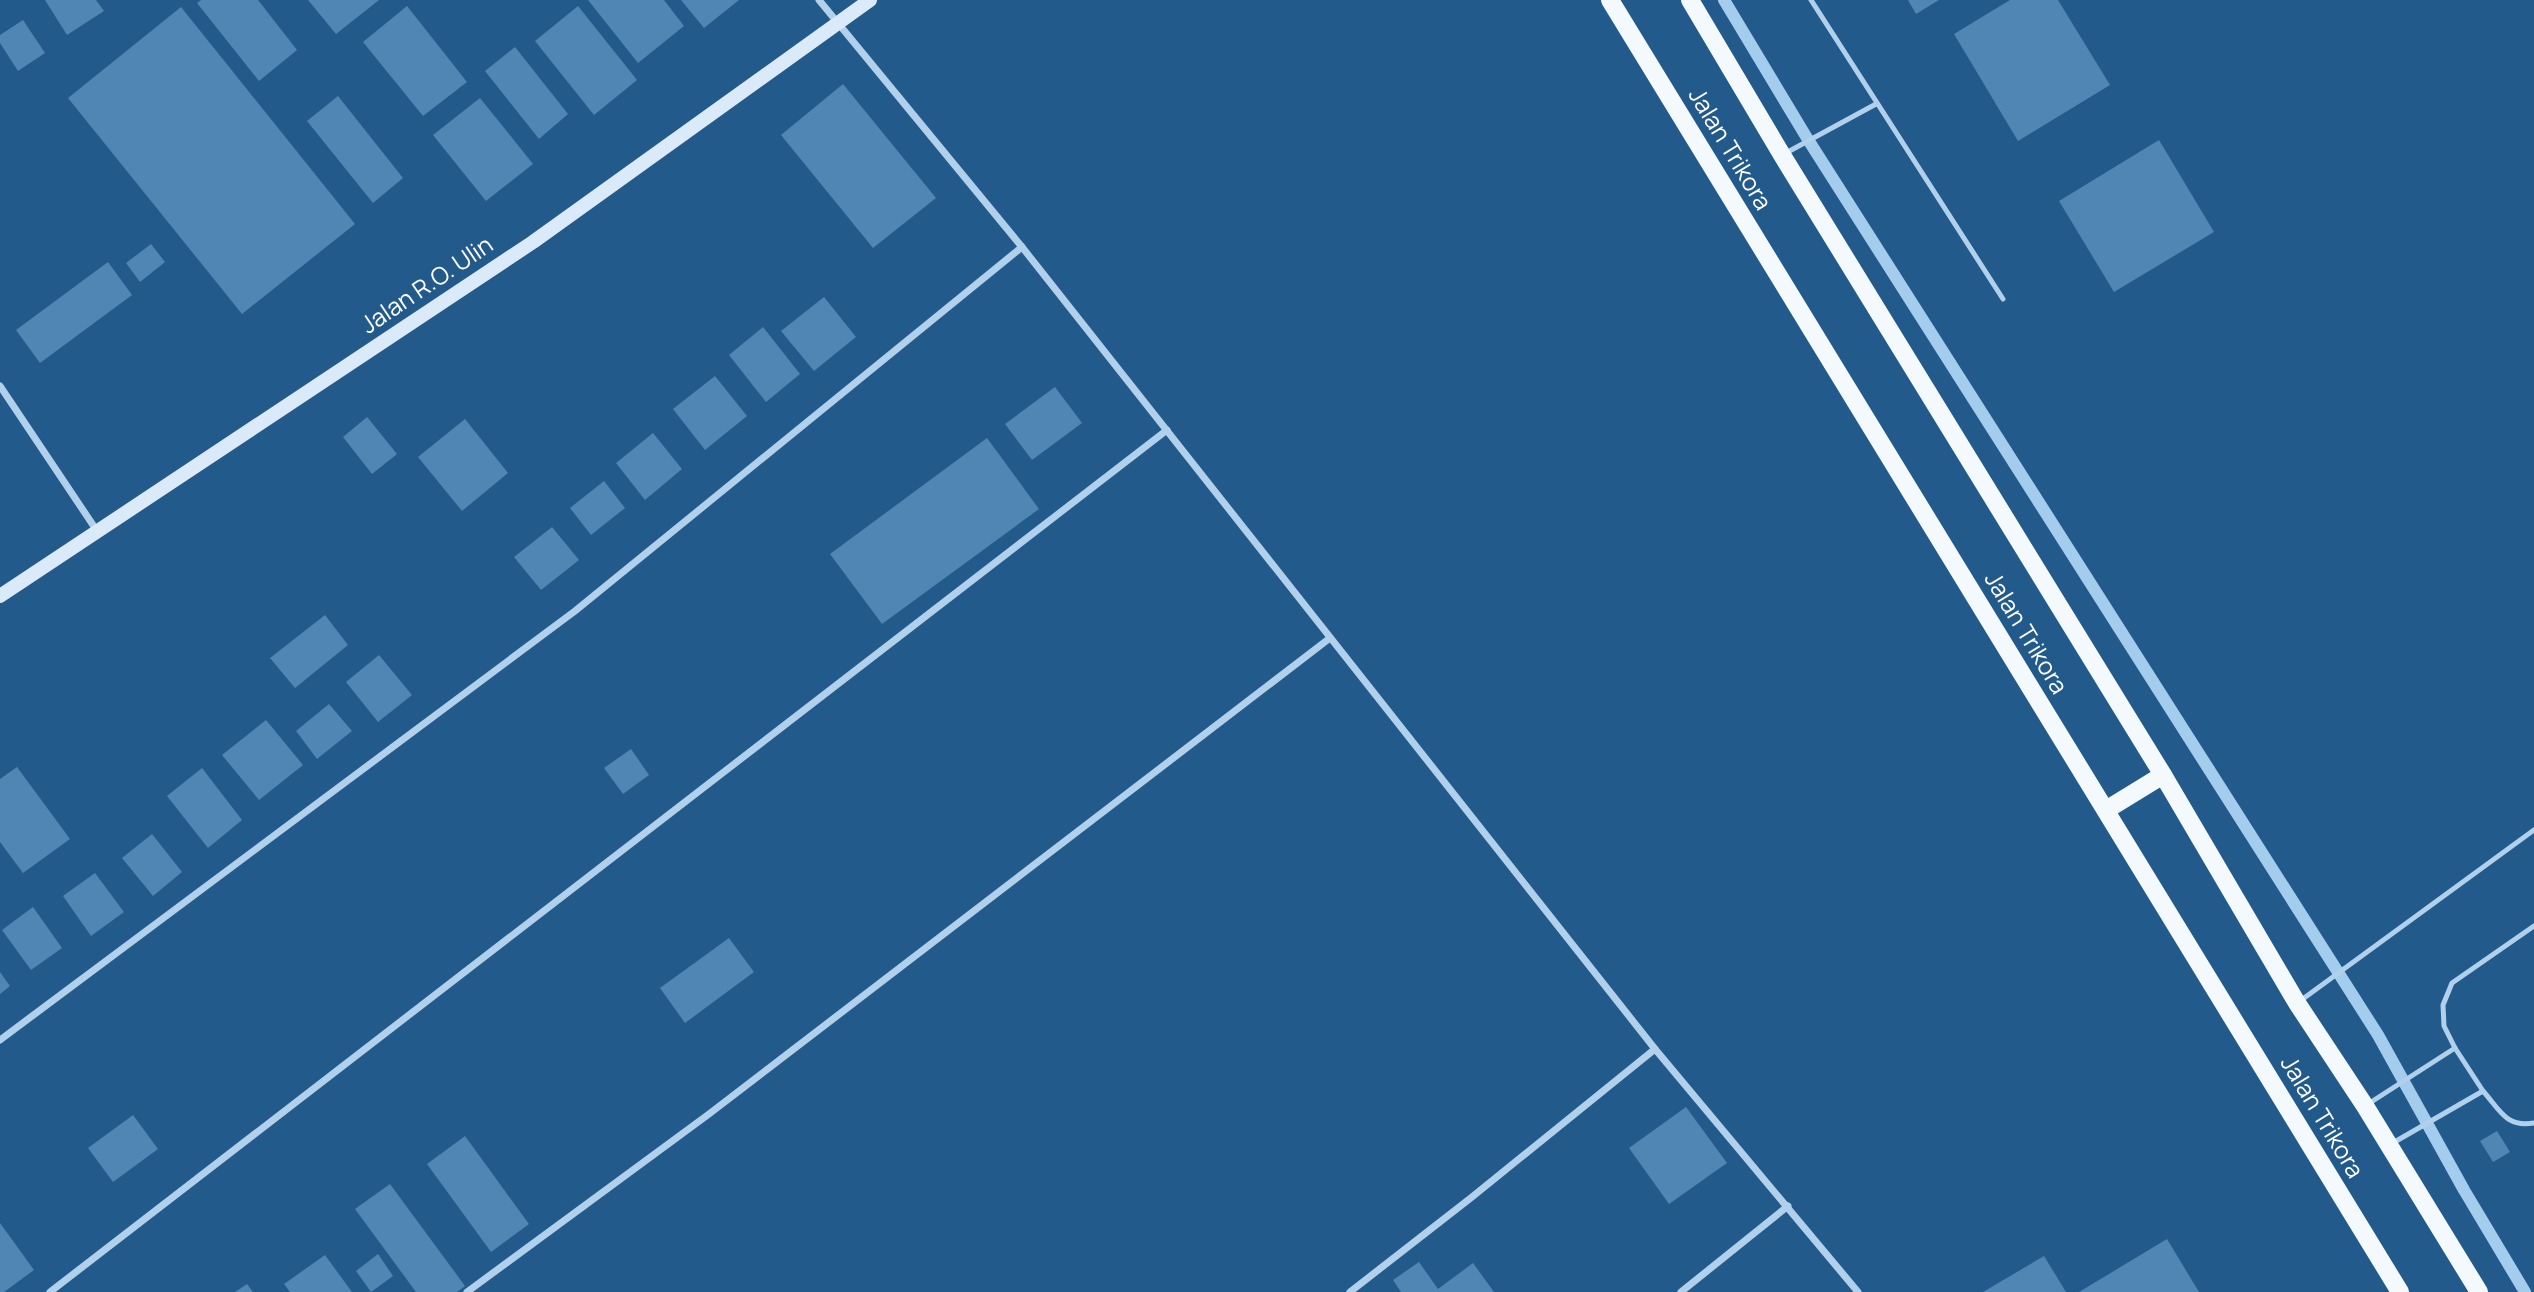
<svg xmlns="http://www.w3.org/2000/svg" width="2534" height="1292" font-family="Manrope,sans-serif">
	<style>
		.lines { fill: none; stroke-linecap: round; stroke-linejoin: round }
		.stream { stroke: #a4ccec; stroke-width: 12 }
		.building { fill: #4f86b4 }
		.lane { stroke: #b0d0eb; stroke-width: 5 }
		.street { stroke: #b0d0eb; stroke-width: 7 }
		.secondary { stroke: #dbeaf8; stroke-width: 14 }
		.primary { stroke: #f4f9fe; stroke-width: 18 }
		.labels { text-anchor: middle; stroke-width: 7; stroke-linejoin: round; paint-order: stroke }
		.street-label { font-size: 24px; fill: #fff; stroke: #225a8b }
	</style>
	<rect width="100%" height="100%" fill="#225a8b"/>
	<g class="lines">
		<polyline class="stream" points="1724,0 1807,138 2378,1035 2464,1190 2525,1292"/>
	</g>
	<g class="building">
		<polygon points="45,0 96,0 104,11 67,35"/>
		<polygon points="201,0 258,0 297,50 259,81 197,3"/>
		<polygon points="308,0 379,0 336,34"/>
		<polygon points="588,0 664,0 684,26 638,63"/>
		<polygon points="681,0 739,0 704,28"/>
		<polygon points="1908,0 1939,0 1916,14"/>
		<polygon points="2010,0 2058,0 2110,85 2018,141 1954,34"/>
		<polygon points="407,6 467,82 423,116 363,42"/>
		<polygon points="578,6 637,80 594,115 535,41"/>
		<polygon points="181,7 355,224 242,314 68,98"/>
		<polygon points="23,20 45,53 18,71 0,43 0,35"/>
		<polygon points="515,47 568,114 539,139 485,71"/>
		<polygon points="843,84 936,198 873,248 781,135"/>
		<polygon points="338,96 403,178 373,203 307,121"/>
		<polygon points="480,98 533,164 486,201 433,135"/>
		<polygon points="2159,140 2214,232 2114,292 2059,201"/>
		<polygon points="151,244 165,262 140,282 126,263"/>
		<polygon points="108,262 132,295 40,363 16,330"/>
		<polygon points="824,297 856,337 814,371 781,331"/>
		<polygon points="763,327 800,374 766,402 729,355"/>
		<polygon points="715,376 747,416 705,450 673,409"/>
		<polygon points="1055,387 1082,423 1032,460 1005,424"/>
		<polygon points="367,417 397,454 372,474 343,437"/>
		<polygon points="465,419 508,473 462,511 418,457"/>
		<polygon points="653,433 682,469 645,500 616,463"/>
		<polygon points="987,438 1039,509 882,624 830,554"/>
		<polygon points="604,481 625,508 591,535 570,508"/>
		<polygon points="552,527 579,560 541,590 514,557"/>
		<polygon points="325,615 348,645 295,688 270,658"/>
		<polygon points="379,655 412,695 378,722 346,682"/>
		<polygon points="329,704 352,731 317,759 296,731"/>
		<polygon points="266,720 303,765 259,800 222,755"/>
		<polygon points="631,749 649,775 623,794 604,768"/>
		<polygon points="17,767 70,839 23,873 0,842 0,779"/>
		<polygon points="202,768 242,820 208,848 167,796"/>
		<polygon points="152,834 182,872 153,896 122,858"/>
		<polygon points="95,873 124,912 91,936 63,896"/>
		<polygon points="33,907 62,948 31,970 2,930"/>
		<polygon points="729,938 754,972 685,1023 660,988"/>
		<polygon points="0,972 10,986 0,994"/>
		<polygon points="1686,1107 1727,1163 1669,1204 1629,1148"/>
		<polygon points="133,1115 158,1149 113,1182 88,1148"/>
		<polygon points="2497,1131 2510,1152 2493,1162 2480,1141"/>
		<polygon points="465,1136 529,1224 491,1252 427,1164"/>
		<polygon points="390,1184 465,1286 457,1292 416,1292 355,1209"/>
		<polygon points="0,1223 34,1270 4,1292 0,1292"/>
		<polygon points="2167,1239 2199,1292 2079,1292"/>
		<polygon points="378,1254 393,1276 371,1292 356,1271"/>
		<polygon points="325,1255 352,1292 290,1292 284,1284"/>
		<polygon points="2044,1256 2066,1292 1983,1292"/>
		<polygon points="1419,1262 1438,1289 1473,1263 1494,1292 1401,1292 1393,1280"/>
		<polygon points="247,1284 253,1292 235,1292"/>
	</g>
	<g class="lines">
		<g class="lane">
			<polyline points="1811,0 2003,299"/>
			<polyline points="1784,154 1876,104"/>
			<polyline points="2300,1001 2534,830"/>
			<polyline points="2455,1048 2483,1091"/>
			<polyline points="2368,1104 2455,1048 2444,1026 2443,1005 2452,983 2534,926"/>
			<path d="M 2391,1144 L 2483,1091 C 2500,1110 2506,1128 2534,1123"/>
		</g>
		<g class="street">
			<polyline points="819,0 1022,247 1655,1049 1858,1292"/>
			<polyline points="0,386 97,531"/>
			<polyline points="0,1040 575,611 1022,247"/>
			<polyline points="50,1292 1167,430"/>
			<polyline points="467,1292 709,1114 1330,638"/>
			<polyline points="1350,1292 1472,1197 1655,1049"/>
			<polyline points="1681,1292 1788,1206"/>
		</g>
		<polyline class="secondary" points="0,596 533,242 870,0"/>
		<g class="primary">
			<polyline points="1610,0 2400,1292"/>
			<polyline points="1690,0 1782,155 2163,775 2297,1003 2365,1106 2479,1292"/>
			<polyline points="2106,810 2163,775"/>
		</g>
	</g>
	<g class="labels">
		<g class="street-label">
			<text transform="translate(1730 149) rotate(59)" y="8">Jalan Trikora</text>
			<text transform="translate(427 285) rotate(-34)" y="8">Jalan R.O. Ulin</text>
			<text transform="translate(2026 633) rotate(59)" y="8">Jalan Trikora</text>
			<text transform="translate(2322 1117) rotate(59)" y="8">Jalan Trikora</text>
		</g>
	</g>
</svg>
